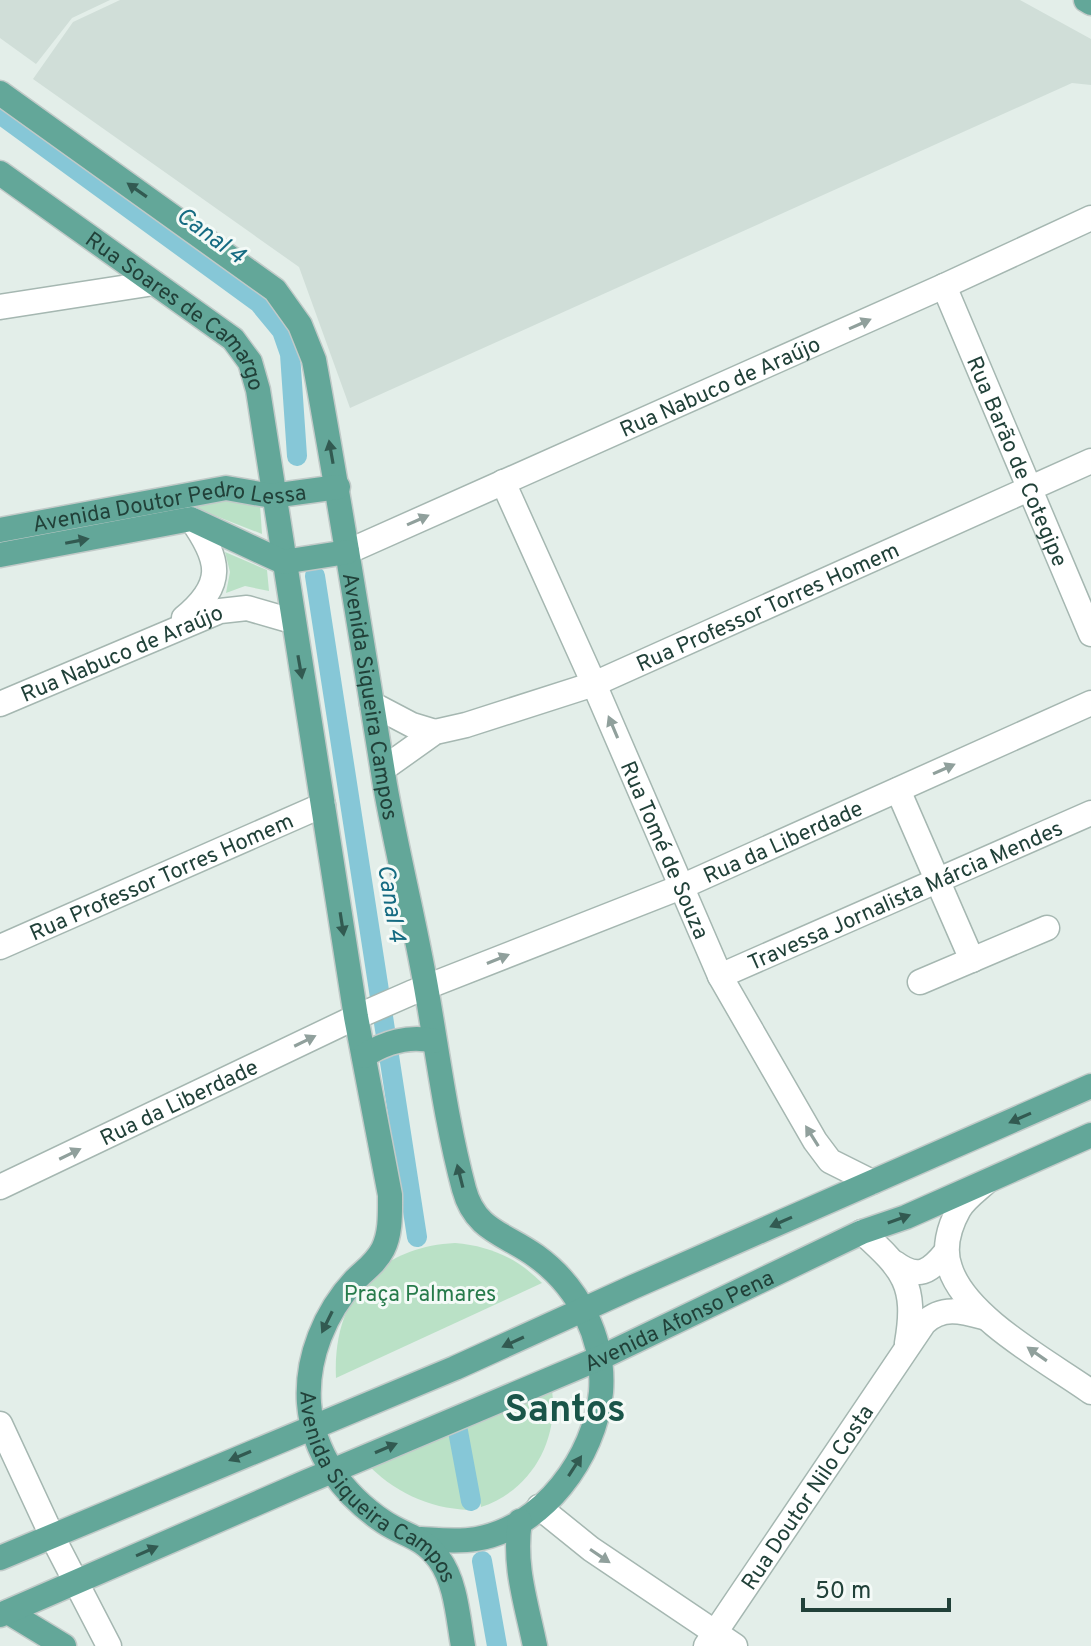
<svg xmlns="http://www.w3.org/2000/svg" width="1091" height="1646" font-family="Overpass,sans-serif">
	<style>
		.built { fill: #d0ded8 }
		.green { fill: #bae1c6 }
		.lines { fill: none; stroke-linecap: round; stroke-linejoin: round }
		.canal { stroke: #86c7d7; stroke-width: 20 }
		.minor-casing { stroke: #a5b7b1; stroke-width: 27 }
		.major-casing { stroke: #c1cac8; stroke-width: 27 }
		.minor { stroke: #fff; stroke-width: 24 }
		.major { stroke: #63a799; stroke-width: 24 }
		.oneway { fill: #325a51 }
		.oneway2 { fill: #90a09c }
		.labels { text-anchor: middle; stroke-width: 6; stroke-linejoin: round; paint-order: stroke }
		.street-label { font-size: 22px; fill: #214139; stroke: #f4faf7 }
		.park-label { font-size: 22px; fill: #277b4b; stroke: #f4faf7 }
		.water-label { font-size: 24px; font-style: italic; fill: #156b82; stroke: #f4faf7 }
		.town-label { font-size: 38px; font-weight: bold; fill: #1a5549; stroke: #f4faf7 }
	</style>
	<rect width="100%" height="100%" fill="#e3eee9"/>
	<g class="built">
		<polygon points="0,0 110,0 72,18 36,64 0,38"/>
		<polygon points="120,0 1020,0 1091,39 1091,85 1072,83 350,408 299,267 33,79 73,22"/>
	</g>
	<g class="green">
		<polygon points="230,498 260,505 262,534 193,507"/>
		<polygon points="225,552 267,570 269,591 245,586 226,593 230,572"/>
		<path d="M 455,1243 C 490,1246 517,1258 542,1283 L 336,1378 C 332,1300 376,1247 455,1243 Z"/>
		<path d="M 551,1384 C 561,1437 533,1490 481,1507 L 465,1422 Z"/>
		<path d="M 454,1426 L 469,1510 C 427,1508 394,1492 365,1462 Z"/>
	</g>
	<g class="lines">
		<g class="canal">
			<polyline points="0,114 259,303 282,331 290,354 297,456"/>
			<polyline points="315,576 417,1237"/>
			<polyline points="458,1431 471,1501"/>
			<polyline points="482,1561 497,1646"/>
		</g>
		<defs>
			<g id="minor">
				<path id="s1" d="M 944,286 L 1091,634"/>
				<polyline points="0,307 154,283"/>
				<path id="s2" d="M 503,482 L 594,684 L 720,976 L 815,1141 L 830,1161 L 872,1182"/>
				<path id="s3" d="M 347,552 L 944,286 L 1091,218"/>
				<path d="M 184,618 C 225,584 221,561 191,519"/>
				<path id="s4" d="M 0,704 L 220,611 L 247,608 L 292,621"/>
				<polyline points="372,704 412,725 435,732"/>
				<path id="s5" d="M 383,769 L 435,732 L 466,725 L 594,684 L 1091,461"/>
				<polyline points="898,790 972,960"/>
				<path id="s6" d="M 0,947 L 323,805"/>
				<path id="s7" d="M 720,976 L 1091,813"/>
				<polyline points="920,982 1047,928"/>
				<path d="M 985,1183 C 976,1191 965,1199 959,1209 C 949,1227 943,1249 950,1268 C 966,1318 1049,1362 1091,1392"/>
				<path id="s8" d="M 0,1187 L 356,1017 L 411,993 L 681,887 L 1091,703"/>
				<path d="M 862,1232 C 904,1270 917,1285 907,1343"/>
				<path d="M 895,1263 C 918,1280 930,1272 946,1252"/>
				<polyline points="0,1424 52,1536 109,1646"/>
				<polyline points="539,1507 591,1549 735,1646"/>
				<path id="s9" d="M 706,1646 L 924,1323 C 942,1306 961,1311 983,1317"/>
			</g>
			<g id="major">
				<polyline points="1086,0 1091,3"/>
				<path id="s10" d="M 0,93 L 275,290 L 300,325 L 314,360 C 340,501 362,643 385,785 C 397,853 414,919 426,987 C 438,1055 446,1122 464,1189 C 475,1231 506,1234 536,1256 C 579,1287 605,1339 601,1392 C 595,1457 543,1528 476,1539 C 458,1542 439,1540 421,1539"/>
				<path id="s11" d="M 0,173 L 233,339 L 250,362 L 258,390 L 356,1017 L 390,1195 C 390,1213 391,1233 383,1249 C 376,1263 365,1270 355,1280 C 325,1312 306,1358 309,1403 C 313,1453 342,1494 384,1522 C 405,1536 422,1536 439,1559 C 456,1582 458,1618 463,1646"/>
				<path id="s12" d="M 0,530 L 226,488 L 272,496 L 338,487"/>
				<polyline points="0,555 191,519 283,562 347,552"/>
				<path d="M 364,1056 C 384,1043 409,1035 434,1041"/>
				<path d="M 520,1521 C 513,1565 526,1602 535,1646"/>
				<polyline points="0,1558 455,1368 633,1287 1091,1086"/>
				<polyline points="8,1612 64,1646"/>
				<path id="s13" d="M 0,1615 L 306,1482 L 600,1358 L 862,1232 L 906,1217 L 1091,1135"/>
			</g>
		</defs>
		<use href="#minor" class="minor-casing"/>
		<use href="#major" class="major-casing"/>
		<use href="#minor" class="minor"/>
		<use href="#major" class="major"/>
	</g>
	<defs><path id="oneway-solid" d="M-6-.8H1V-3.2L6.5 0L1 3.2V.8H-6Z" transform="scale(2)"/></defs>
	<g class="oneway">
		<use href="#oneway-solid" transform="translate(137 190) rotate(-145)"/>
		<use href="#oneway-solid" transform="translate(331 452) rotate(-100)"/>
		<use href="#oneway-solid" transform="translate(77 541) rotate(-11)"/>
		<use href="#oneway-solid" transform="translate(300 667) rotate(80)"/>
		<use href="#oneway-solid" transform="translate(342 924) rotate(81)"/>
		<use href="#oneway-solid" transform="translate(1020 1118) rotate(156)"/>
		<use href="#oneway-solid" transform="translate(460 1176) rotate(-104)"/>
		<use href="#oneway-solid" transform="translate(899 1219) rotate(-20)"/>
		<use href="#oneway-solid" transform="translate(781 1222) rotate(156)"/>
		<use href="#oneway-solid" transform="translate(327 1322) rotate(116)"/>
		<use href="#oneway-solid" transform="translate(513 1342) rotate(155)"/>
		<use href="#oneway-solid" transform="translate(386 1448) rotate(-23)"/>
		<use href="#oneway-solid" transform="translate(240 1456) rotate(157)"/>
		<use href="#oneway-solid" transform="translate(575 1466) rotate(-57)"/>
		<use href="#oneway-solid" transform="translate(147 1551) rotate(-24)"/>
	</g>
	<g class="oneway2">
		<use href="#oneway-solid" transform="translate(860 324) rotate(-24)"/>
		<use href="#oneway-solid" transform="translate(418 520) rotate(-24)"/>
		<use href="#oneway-solid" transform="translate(613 727) rotate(-113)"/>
		<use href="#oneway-solid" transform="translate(944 769) rotate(-24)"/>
		<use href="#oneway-solid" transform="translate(498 959) rotate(-22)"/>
		<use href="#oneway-solid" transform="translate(305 1041) rotate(-26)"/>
		<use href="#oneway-solid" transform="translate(812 1136) rotate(-122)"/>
		<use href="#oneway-solid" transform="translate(70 1154) rotate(-26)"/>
		<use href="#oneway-solid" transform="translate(1037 1354) rotate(-145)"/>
		<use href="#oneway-solid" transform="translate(600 1556) rotate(34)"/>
	</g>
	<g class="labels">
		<g class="street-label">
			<text dy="8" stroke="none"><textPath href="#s11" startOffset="226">Rua Soares de Camargo</textPath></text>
			<text dy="8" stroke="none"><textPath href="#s3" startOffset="408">Rua Nabuco de Araújo</textPath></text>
			<text dy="8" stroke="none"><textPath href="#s1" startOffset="190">Rua Barão de Cotegipe</textPath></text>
			<text dy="8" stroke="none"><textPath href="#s12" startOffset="172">Avenida Doutor Pedro Lessa</textPath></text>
			<text dy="8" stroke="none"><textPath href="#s5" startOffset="420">Rua Professor Torres Homem</textPath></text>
			<text dy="8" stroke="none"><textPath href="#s4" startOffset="132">Rua Nabuco de Araújo</textPath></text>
			<text dy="8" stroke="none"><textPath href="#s10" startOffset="760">Avenida Siqueira Campos</textPath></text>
			<text dy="8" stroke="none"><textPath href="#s8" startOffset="856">Rua da Liberdade</textPath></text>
			<text dy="8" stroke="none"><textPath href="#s2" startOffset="402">Rua Tomé de Souza</textPath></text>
			<text dy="8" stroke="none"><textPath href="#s6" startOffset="176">Rua Professor Torres Homem</textPath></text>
			<text dy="8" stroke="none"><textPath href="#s7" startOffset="202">Travessa Jornalista Márcia Mendes</textPath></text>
			<text dy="8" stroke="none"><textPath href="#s8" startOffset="198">Rua da Liberdade</textPath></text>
			<text dy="8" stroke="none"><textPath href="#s13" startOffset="740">Avenida Afonso Pena</textPath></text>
			<text dy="8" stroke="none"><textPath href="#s11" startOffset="1504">Avenida Siqueira Campos</textPath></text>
			<text dy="8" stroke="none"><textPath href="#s9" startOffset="180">Rua Doutor Nilo Costa</textPath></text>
		</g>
		<g class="park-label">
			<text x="420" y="1301">Praça Palmares</text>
		</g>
		<g class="water-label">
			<text transform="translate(211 235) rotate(36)" y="8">Canal 4</text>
			<text transform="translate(392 903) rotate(81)" y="8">Canal 4</text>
		</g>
		<g class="town-label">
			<text x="565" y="1421">Santos</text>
		</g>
	</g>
	<path d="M803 1598v12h146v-12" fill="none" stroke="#214139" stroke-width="4"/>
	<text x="815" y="1598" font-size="24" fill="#214139" stroke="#f4faf7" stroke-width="6" paint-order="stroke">50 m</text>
</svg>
